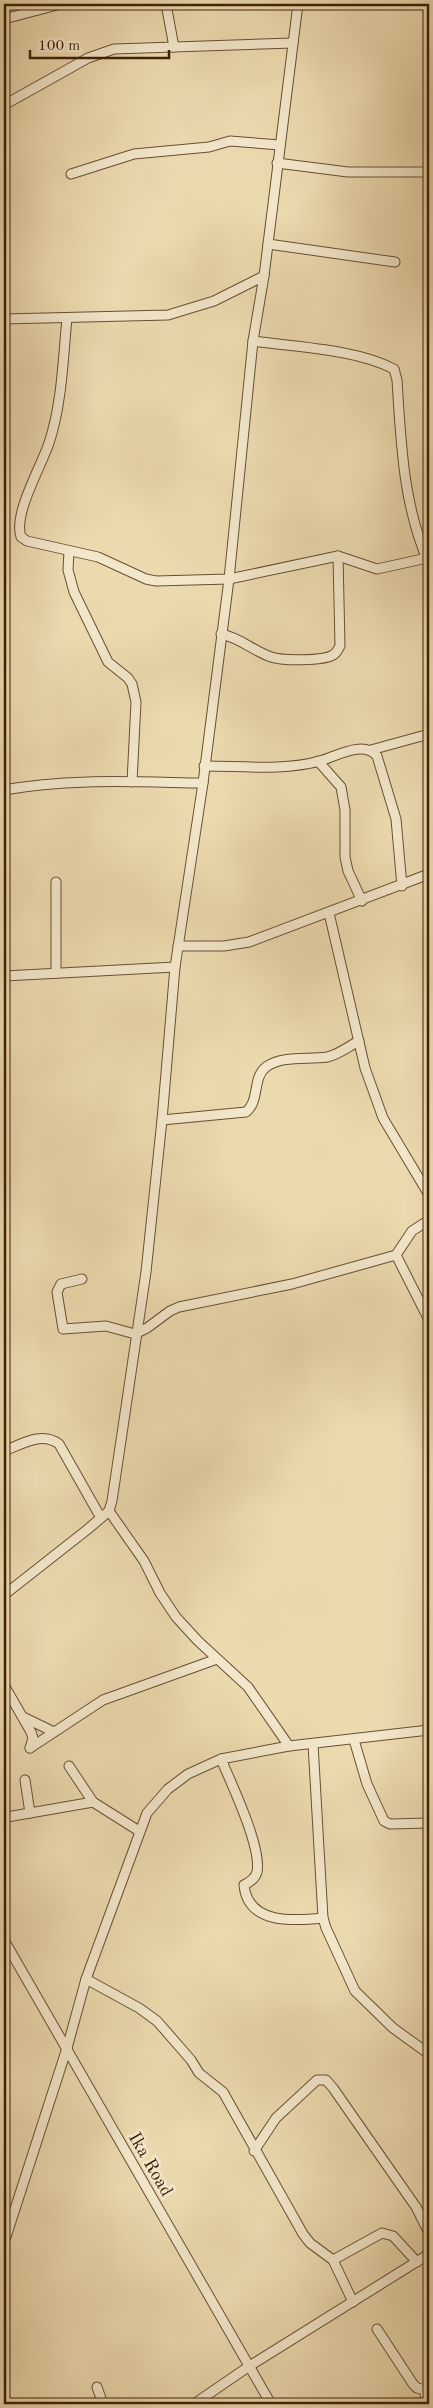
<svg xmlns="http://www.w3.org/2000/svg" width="433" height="2408" font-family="'Old Standard TT',serif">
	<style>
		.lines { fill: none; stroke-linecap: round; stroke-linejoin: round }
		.minor-casing { stroke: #6a4e31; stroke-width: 11 }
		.minor { stroke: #f3e7cb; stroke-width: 9 }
		.labels { text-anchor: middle; stroke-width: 5; stroke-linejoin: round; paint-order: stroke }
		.street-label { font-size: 18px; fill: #3f2007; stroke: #f3e7cb }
	</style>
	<rect width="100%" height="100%" fill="#ecdaaf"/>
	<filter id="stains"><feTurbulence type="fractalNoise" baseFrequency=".004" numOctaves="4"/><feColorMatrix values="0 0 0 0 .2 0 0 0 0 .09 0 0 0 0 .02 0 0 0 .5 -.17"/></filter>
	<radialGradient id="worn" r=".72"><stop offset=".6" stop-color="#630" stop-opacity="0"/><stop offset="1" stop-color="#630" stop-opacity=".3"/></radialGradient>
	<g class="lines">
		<defs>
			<g id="minor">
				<polyline points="166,4 174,47"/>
				<polyline points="4,19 61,4"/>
				<polyline points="4,105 88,58 114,49 293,43"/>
				<polyline points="277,163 348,172 429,172"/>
				<polyline points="71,174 134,154 209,147 230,141 280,145"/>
				<polyline points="268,244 395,262"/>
				<path d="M 67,318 C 63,359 62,404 49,443 C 41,467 13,514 21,537 L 27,541 L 98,557 L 146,579 L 156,581 L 229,579 L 338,556 L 377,569 L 427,558"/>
				<polyline points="4,319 168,315 214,301 264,276"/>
				<path d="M 253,341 C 296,347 356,349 394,369 L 397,380 C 401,443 403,505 429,564"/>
				<polyline points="69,551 68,570 74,592 108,662 128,678 132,684 136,702 132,782"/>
				<path d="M 221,634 C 241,638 253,651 271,657 C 282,661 323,661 333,655 C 337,653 338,649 340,646 L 338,556"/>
				<polyline points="371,750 429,734"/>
				<polyline points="318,761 341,787 345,810 345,857 348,871 362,901"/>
				<path d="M 204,766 C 242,766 283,771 320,761 C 337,756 363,740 377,756 L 396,819 L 402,886"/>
				<path d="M 4,790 C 69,778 137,782 203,783"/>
				<polyline points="56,882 56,973"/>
				<polyline points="329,913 365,1068 383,1118 429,1195"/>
				<polyline points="178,946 224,946 249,942 429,874"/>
				<polyline points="4,976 175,967"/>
				<path d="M 162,1120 L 246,1112 C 260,1101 252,1078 266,1067 C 283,1055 307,1060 327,1057 C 338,1055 349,1046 359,1041"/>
				<polyline points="396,1255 429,1320"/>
				<polyline points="82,1279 61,1284 57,1292 63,1329 106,1326 135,1334 147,1328 170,1311 179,1307 292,1284 396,1255 412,1231 429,1220"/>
				<path d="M 4,1451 C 22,1444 42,1431 59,1444 L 101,1518"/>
				<polyline points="109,1511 144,1561 160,1593 176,1617 198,1641 248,1687 289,1746"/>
				<polyline points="4,1595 88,1529 109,1511 112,1501 146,1272 162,1120 175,967 203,783 229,579 253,341 264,276 298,4"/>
				<polyline points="4,1685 31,1732 33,1738 30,1748"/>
				<polyline points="23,1717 54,1732"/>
				<polyline points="354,1740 367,1784 384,1821 390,1824 429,1823"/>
				<polyline points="313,1744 323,1918 326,1928 355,1991 393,2028 429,2054"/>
				<polyline points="30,1748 103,1700 217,1659"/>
				<path d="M 221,1759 C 231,1783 262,1847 257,1872 C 255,1879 250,1882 244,1885 C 248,1925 294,1921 323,1918"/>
				<polyline points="69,1766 93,1802 139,1831"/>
				<polyline points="25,1780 30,1813"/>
				<polyline points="7,1817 93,1802"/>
				<polyline points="4,1940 271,2404"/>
				<polyline points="86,1979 139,2008 157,2021 191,2060 199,2073 223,2092 303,2234 310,2243 333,2260 353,2302"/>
				<polyline points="254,2151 276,2118 317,2080 326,2080 333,2088 416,2207 429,2233"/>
				<polyline points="4,2243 67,2048 86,1979 147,1813 168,1789 188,1774 221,1759 289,1746 429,1730"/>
				<polyline points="333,2260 382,2233 393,2236 417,2262"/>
				<polyline points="377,2329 413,2384 417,2388 426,2390"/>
				<polyline points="429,2383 425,2395 429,2401"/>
				<polyline points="97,2387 103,2404"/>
				<polyline points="194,2404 248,2367 429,2254"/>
			</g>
		</defs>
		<use href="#minor" class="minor-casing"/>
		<use href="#minor" class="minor"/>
	</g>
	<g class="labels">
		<g class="street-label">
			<text transform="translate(151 2164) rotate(60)" y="6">Ika Road</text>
		</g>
	</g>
	<rect width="433" height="2408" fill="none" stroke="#ecdaaf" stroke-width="20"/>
	<rect x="5" y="5" width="423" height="2398" fill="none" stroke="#3f2007" stroke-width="2.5"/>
	<rect x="10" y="10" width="413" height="2388" fill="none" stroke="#3f2007"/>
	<path d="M30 50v8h139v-8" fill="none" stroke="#3f2007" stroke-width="2.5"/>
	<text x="38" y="50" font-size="15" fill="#3f2007" stroke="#f3e7cb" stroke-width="4" paint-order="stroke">100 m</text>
	<rect width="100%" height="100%" filter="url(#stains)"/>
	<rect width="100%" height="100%" fill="url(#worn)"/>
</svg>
